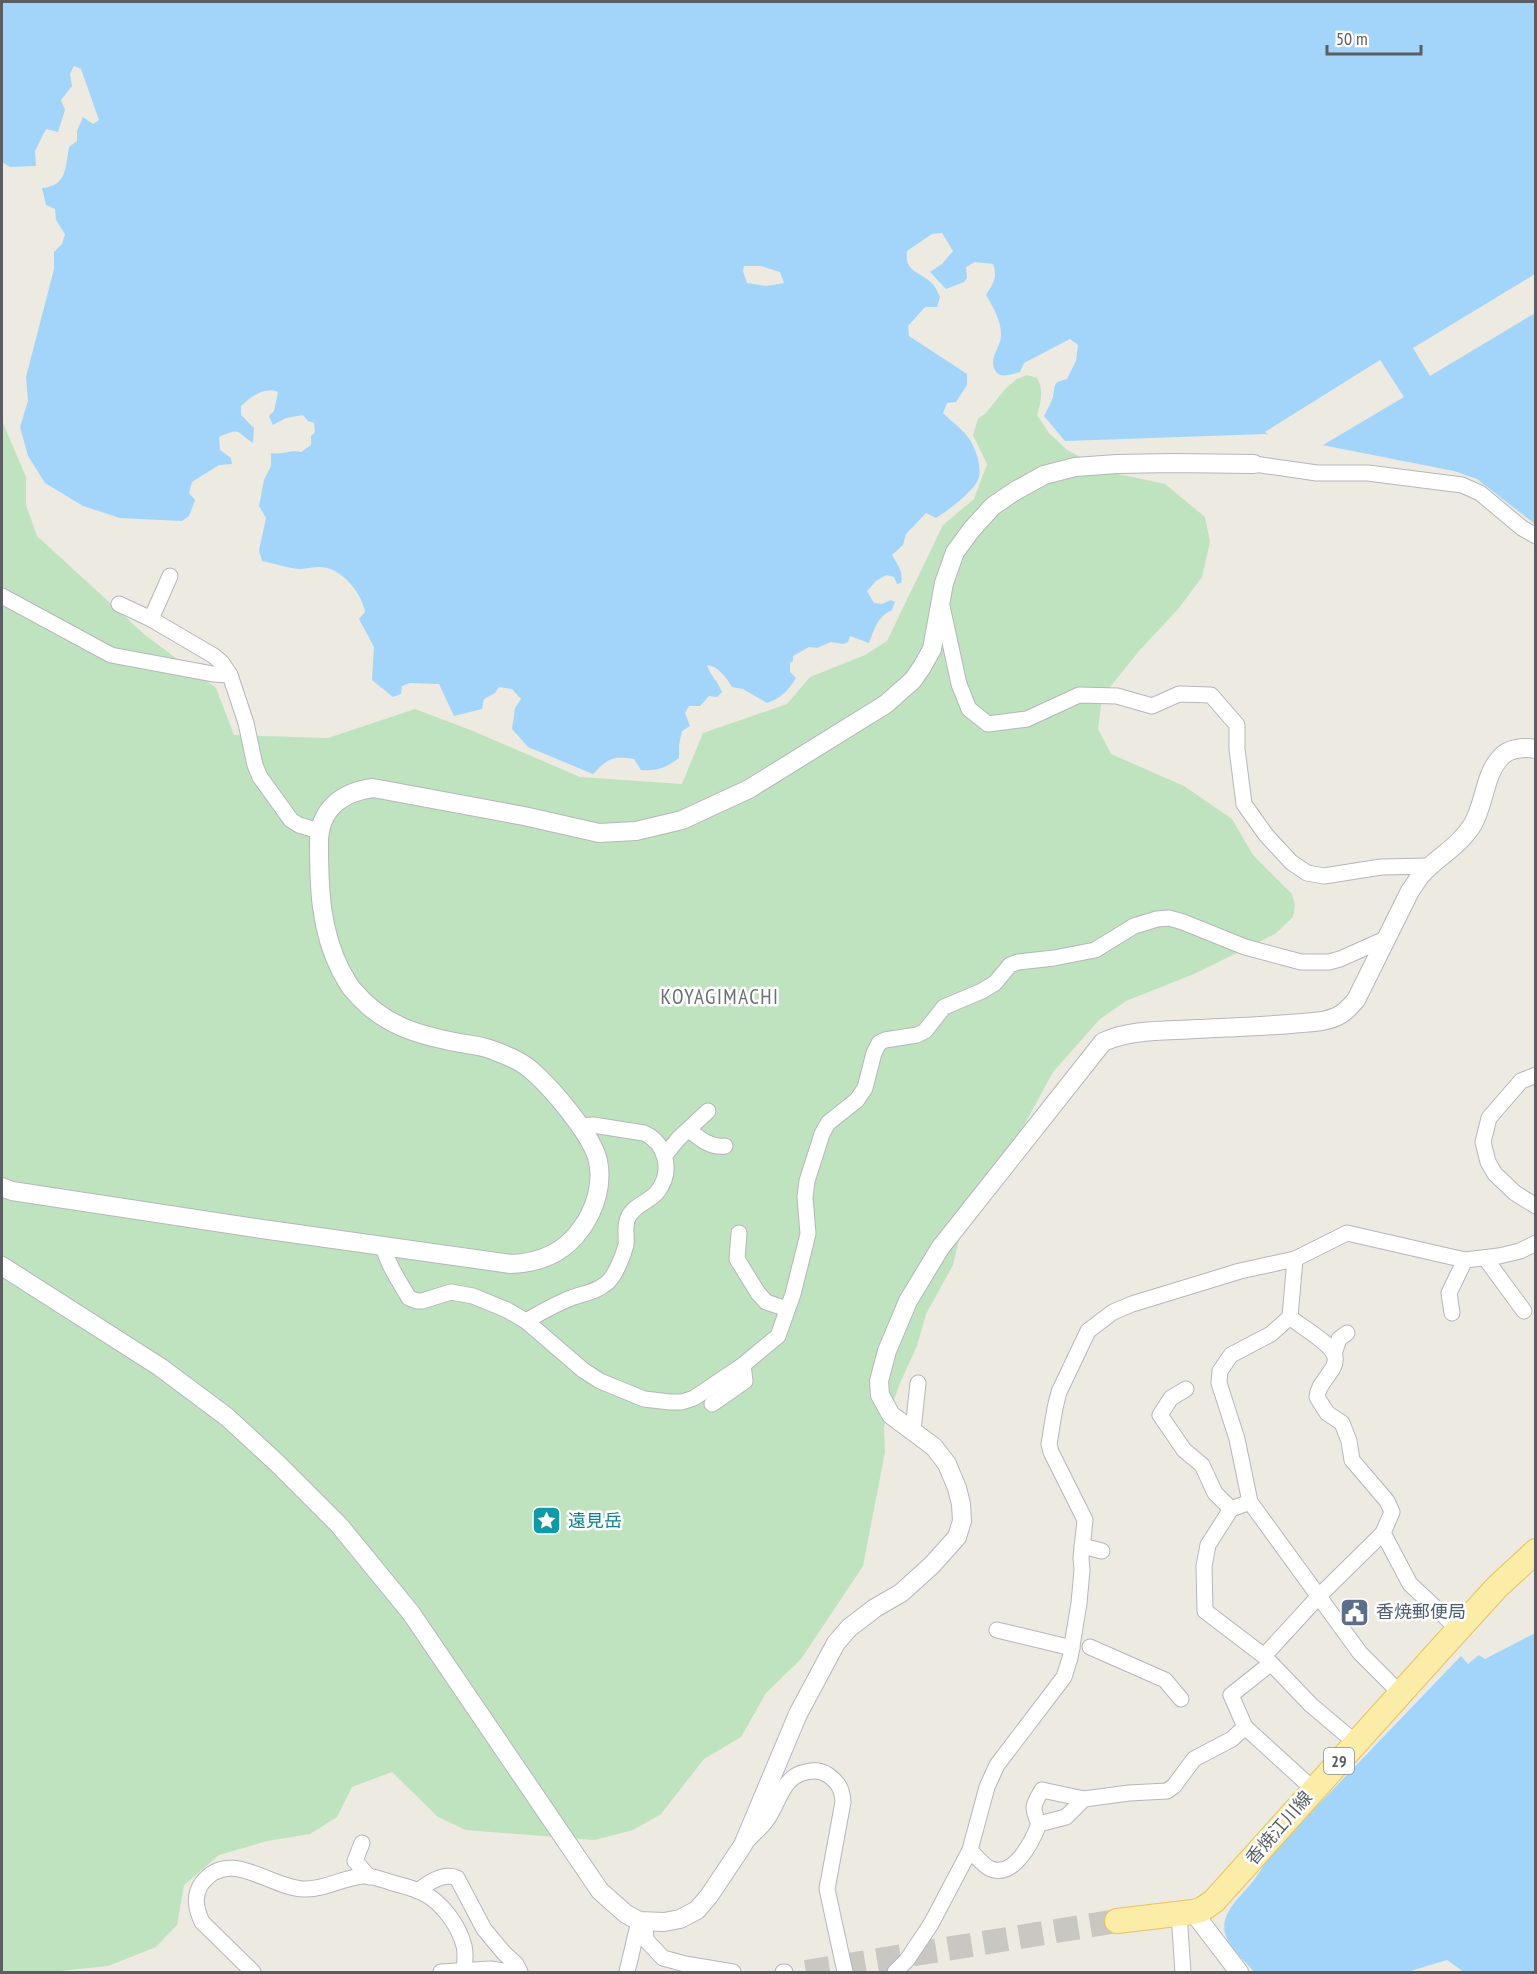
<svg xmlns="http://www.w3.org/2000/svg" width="1537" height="1974" font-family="'PT Sans Narrow','Noto Sans JP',sans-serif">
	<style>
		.green { fill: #bfe3be }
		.water { fill: #a3d5fb; fill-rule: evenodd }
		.pier { fill: #eceae1 }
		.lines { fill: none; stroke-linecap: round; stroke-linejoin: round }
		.primary-tunnel { stroke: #c8c7c1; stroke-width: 24; stroke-dasharray: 24 12; stroke-linecap: butt }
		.minor-casing { stroke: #b4b7bb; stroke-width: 17 }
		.tertiary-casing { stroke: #b4b7bb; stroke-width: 20 }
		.primary-casing { stroke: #ebc25c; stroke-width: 26 }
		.minor { stroke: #fff; stroke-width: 15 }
		.tertiary { stroke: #fff; stroke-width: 18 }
		.primary { stroke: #fbeda7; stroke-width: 24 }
		.labels { text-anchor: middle; stroke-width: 5; stroke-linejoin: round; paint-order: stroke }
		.shield { fill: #fff; stroke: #8c8e91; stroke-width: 1.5 }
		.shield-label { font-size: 16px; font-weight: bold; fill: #5a5d62 }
		.culture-label { font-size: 18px; fill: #0d838f; stroke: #fff; text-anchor: start }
		.service-label { font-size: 18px; fill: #4e5e75; stroke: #fff; text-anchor: start }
		.street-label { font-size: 18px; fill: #5a5d62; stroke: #fff }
		.quarter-label { font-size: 21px; letter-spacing: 1.5px; fill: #6b6f74; stroke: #fff }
	</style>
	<rect width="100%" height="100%" fill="#eceae1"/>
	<path class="green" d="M 1027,375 L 1037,378 C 1044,390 1041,402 1037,415 L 1049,433 L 1067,450 L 1109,472 L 1165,484 L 1205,517 L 1210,542 L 1202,577 L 1179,608 L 1139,651 L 1102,697 L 1098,729 L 1111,754 L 1184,786 L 1232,819 L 1253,855 L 1292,894 L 1295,905 L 1293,917 L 1275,934 L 1194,974 L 1126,1001 L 1100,1019 L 1053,1072 L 1017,1138 L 962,1227 L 953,1265 L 926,1314 L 917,1346 L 900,1383 L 884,1427 L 885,1452 L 863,1566 L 801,1659 L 766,1693 L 741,1737 L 704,1759 L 661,1814 L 633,1830 L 594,1840 L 466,1830 L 438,1817 L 392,1772 L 352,1787 L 337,1817 L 310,1834 L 267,1841 L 219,1855 L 184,1885 L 177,1925 L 156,1947 L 108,1966 L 60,1971 L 58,1972 L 2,1972 L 2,421 L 26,477 L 26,505 L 37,536 L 145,635 L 216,688 L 234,735 L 328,738 L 415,709 L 473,731 L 580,777 L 682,784 L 703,733 L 787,704 L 810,677 L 865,655 L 887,641 L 943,525 L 974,499 L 987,464 L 973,435 L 978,419 L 986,413 L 1005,389 L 1017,379 Z"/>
	<g class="water">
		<path d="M 2,2 L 1535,2 L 1535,524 L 1477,479 L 1454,471 L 1266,434 L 1065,441 L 1044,416 C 1047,410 1051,403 1053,397 C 1056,383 1052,383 1067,379 L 1076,361 L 1078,345 L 1070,339 L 1024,363 L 1020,372 C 1010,374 1001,380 995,370 C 988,358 1002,346 1001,334 C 1001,320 993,307 986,295 C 993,284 998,277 993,264 L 975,262 L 966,267 L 967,278 L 964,282 L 946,289 L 930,272 L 942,264 L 953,251 L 942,233 L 932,234 L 907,251 C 904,273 920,271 933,284 C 936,288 938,293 940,297 L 937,307 L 925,307 L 908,326 L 909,336 L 967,374 L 967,385 L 956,402 L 947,403 L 943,413 C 951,421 960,427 967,436 C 975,445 983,468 978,480 C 972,493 947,511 936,518 L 926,513 L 906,534 L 903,545 L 892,555 C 897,564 904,572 901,583 L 897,584 L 894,577 L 886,575 L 876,581 L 867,591 L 874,603 L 882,604 L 891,600 L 895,602 L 892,610 C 877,617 875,628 869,643 L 850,636 L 848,642 L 843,644 L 831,642 L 817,648 L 809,647 L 793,656 L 793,661 L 790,663 L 790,672 L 796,678 C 788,691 781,698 767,703 L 743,689 L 732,687 C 726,677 718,666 707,665 C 710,676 718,681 722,692 L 717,697 L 709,696 L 700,706 L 689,706 L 685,713 L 690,726 L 682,731 L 679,745 L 679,758 C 666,768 657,771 641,770 L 634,759 C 613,756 608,758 593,774 L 528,747 L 512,729 L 515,708 L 521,699 L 512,689 L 499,687 L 495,693 L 484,699 L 482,709 L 454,716 L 439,684 L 410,683 L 402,686 L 401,694 L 393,697 L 372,680 L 374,647 L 359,619 L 365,612 C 362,594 345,573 327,568 C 317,565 308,569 299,569 C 286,568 274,563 262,561 L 259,550 L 266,518 L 259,506 L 264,480 L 271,466 L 271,453 C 282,455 291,449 301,452 L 311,445 L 311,436 L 315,432 L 314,423 L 308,421 L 303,415 L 286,418 L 273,425 L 269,416 L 274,411 L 278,392 C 265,386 250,397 241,406 L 241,415 L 254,428 L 253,443 C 235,432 242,427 219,437 L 220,450 L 231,458 L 232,464 L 219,465 L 192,482 L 189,493 L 195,500 L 189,516 L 182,521 L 120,518 L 83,506 L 45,483 L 28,456 L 20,427 L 28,401 L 26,377 L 54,269 L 54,252 L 62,244 L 65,234 L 56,220 L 55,209 L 46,205 L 42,188 C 67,186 65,168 69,147 L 77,141 L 77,131 L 83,117 L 93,124 L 99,120 L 81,69 L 74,66 L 70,74 L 72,86 L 61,100 L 65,110 L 58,132 L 46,129 L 35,151 L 36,166 L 10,167 L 2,162 ZM 744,266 L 761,266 L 780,272 L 784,283 L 766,286 L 747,283 L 743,271 Z"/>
		<path d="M 1535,1633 L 1535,1972 L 1464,1972 L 1447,1960 L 1407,1972 L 1254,1972 C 1246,1962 1233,1951 1227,1939 C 1217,1917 1237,1900 1250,1885 C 1258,1876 1264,1864 1271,1854 L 1461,1656 L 1468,1664 L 1479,1655 L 1485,1659 Z"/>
	</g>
	<g class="pier">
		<polygon points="1535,274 1535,313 1430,376 1413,348"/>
		<polygon points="1380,360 1404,397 1318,448 1273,438 1265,432"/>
	</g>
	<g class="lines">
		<polyline class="primary-tunnel" points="806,1972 1117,1921"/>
		<defs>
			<g id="minor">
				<polyline points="1254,464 1317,473 1368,473 1462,485 1480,493 1522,528 1536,536"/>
				<polyline points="2,596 111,655 213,674 230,675 246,723 255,765 260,777 291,820 299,825 319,831"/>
				<polyline points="119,604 151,619 214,656 222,663 230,675"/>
				<polyline points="942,606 959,684 969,709 988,724 1027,719 1079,695 1117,696 1152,706 1179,694 1211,695 1237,725 1237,749 1244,804 1266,835 1291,862 1307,873 1324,876 1381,867 1431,866"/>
				<polyline points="151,619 170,576"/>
				<polyline points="1536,1075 1521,1081 1489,1118 1483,1142 1488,1162 1495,1174 1515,1193 1536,1206"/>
				<path d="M 689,1130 C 700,1139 711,1148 725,1146"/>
				<polyline points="665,1155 679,1138 708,1111"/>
				<polyline points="739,1233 737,1259 758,1293 766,1302 787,1309"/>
				<path d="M 383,1246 C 388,1265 399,1281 409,1298 L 417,1301 L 422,1301 L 451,1292 L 473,1296 L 507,1310 L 526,1321 L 583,1370 L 600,1381 L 644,1399 L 670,1402 L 682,1402 L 694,1398 L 743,1365 L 778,1336 L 793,1294 L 808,1234 L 805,1197 L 807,1181 L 822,1134 L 828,1123 L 857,1100 L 865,1088 L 874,1053 L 879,1043 L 885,1040 L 917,1035 L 925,1031 L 944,1007 L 982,991 L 995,983 L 1010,965 L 1018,962 L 1054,958 L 1095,950 L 1134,926 L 1157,919 L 1169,918 L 1183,922 L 1245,947 L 1301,962 L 1329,962 L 1340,959 L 1385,939"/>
				<polyline points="1485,1258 1524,1311"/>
				<polyline points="1295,1259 1290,1317 1271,1334 1231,1355 1220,1371 1219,1383 1237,1439 1250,1502 1360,1653 1401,1694"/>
				<polyline points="1452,1313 1449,1293 1465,1260"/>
				<path d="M 1290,1317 C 1301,1327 1328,1341 1334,1354 C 1337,1360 1334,1368 1330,1372 C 1325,1381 1318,1386 1317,1397 L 1327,1413 L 1342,1423 L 1349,1441 L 1352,1460 L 1387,1501 L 1392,1512 L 1383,1533"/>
				<path d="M 526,1321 C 540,1313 555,1304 571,1298 C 584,1293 597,1292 608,1282 C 616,1274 623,1256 626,1245 C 627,1236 624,1226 628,1218 C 633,1205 650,1202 658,1191 C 673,1171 666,1143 644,1133 L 593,1125 L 579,1126"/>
				<polyline points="1334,1354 1339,1339 1347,1333"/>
				<polyline points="1186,1389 1171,1398 1160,1415 1184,1450 1202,1465 1215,1493 1231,1509"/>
				<polyline points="712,1404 745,1381 743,1365"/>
				<polyline points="913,1430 918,1383"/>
				<polyline points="1250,1502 1231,1509 1208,1545 1204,1566 1205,1611 1264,1656 1311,1705 1356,1743"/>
				<polyline points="1082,1546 1102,1551"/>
				<polyline points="997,1630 1072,1648"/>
				<polyline points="1090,1647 1165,1680 1181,1699"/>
				<polyline points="1264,1656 1319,1596 1383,1533 1410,1584 1458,1629"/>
				<polyline points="1245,1727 1231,1695 1270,1664"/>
				<path d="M 1039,1824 C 1031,1807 1033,1805 1042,1790 L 1084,1799"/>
				<path d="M 747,1841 C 753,1834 761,1828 766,1821 C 779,1804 782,1776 806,1772 C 814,1770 821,1770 828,1775 C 839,1783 842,1789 843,1802 L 827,1889 L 845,1972"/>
				<polyline points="362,1843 355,1861 369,1877"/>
				<path d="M 970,1850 C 976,1856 983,1866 991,1869 C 1014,1878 1032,1842 1039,1824 L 1066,1817 L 1084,1799 L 1129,1793 L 1167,1791 L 1174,1786 L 1194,1759 L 1232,1739 L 1245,1727 L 1313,1789"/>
				<path d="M 418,1891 C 429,1882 444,1872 457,1878 L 484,1929 L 504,1953 L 516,1964 L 520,1972"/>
				<polyline points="1179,1914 1183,1972"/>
				<polyline points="645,1922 646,1940 663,1958 685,1964 733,1972"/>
				<path d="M 253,1972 L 202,1922 C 196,1909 193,1896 202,1883 C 230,1847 270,1888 304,1889 C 324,1890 342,1878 362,1876 C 372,1875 383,1880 393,1883 C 403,1886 414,1888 423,1893 C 442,1902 459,1926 464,1946 C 466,1954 465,1962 464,1969"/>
				<polyline points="441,1972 490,1969 511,1972"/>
				<polyline points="627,1972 639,1921"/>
				<polyline points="783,1972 785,1972"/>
				<polyline points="895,1972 907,1960 931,1924 970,1850 987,1787 997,1765 1064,1677 1070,1658 1079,1603 1082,1570 1081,1558 1085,1520 1051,1452 1049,1444 1055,1408 1059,1392 1088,1331 1113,1312 1132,1304 1240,1271 1295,1259 1347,1233 1465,1260 1499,1256 1520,1251 1536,1243"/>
			</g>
			<g id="tertiary">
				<path d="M 2,1187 L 12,1191 L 262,1229 L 511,1264 C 540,1263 564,1253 581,1229 C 595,1210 603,1184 598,1161 C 593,1136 551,1087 531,1070 C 522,1062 506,1055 495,1051 C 485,1046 471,1045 460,1043 C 417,1035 382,1025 353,990 C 348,985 345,977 341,971 C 320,930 319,887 319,843 C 319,809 342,792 373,788 L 524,816 L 599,833 L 636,831 L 682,820 L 749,789 L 886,704 L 913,680 L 922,667 L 932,649 L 944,583 L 955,552 L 972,529 L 993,506 L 1015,491 L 1044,475 L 1075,467 L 1117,464 L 1172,463 L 1254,464"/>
				<path d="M 2,1266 L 160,1367 L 227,1417 L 278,1464 L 339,1525 L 411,1613 L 600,1891 L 626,1914 L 639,1921 L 664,1922 L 680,1919 L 697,1910 L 709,1896 L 743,1845 L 798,1714 L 836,1643 L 849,1628 L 875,1608 L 901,1593 L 932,1565 L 957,1537 L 962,1521 L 961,1504 L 957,1488 L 947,1464 L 934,1447 L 891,1415 L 880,1395 L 879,1381 L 887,1351 L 908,1301 L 940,1248 L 1103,1042 C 1131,1029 1166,1031 1196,1029 C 1238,1027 1280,1026 1322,1021 C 1338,1018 1345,1013 1356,1000 L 1410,891 C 1414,886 1417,880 1421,875 C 1437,857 1459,847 1473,824 C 1485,803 1484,775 1501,757 C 1509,748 1524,747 1536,749"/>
				<polyline points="1193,1912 1239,1972"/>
			</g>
			<polyline id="primary" points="1117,1921 1193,1912 1201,1910 1214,1901 1446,1643 1497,1587 1536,1551"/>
		</defs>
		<use href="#minor" class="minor-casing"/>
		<use href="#tertiary" class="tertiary-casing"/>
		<use href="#primary" class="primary-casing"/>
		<use href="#minor" class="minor"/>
		<use href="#tertiary" class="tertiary"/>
		<use href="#primary" class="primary"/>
	</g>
	<defs>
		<symbol id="sight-square" viewBox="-11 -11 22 22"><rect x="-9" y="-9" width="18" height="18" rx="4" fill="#0f9aa8" stroke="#fff"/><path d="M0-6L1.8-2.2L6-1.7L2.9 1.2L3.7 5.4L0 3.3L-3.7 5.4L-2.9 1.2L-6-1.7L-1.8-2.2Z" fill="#fff"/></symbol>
		<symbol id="civic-square" viewBox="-11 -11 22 22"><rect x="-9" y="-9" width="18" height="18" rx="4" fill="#5c6f8a" stroke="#fff"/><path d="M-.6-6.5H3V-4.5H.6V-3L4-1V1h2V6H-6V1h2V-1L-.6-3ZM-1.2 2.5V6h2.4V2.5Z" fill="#fff"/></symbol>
	</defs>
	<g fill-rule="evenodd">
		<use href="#sight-square" x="530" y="1504" width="33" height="33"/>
		<use href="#civic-square" x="1338" y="1596" width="33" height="33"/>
	</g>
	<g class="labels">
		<rect class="shield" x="1324" y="1748" width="30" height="26" rx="4.5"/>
		<g class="shield-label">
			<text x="1339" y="1767">29</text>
		</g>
		<g class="culture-label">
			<text x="568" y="1527">遠見岳</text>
		</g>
		<g class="service-label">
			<text x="1376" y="1618">香焼郵便局</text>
		</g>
		<g class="street-label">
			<text transform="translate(1279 1828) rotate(-49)" y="6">香焼江川線</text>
		</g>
		<g class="quarter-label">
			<text x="720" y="1004">KOYAGIMACHI</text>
		</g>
	</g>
	<rect width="1537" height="1974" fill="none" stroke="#5a5d62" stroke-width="6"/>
	<path d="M1327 45v9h94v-9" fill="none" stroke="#5a5d62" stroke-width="3"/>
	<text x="1336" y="45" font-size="18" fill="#5a5d62" stroke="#ffffff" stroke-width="4.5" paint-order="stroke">50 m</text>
</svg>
